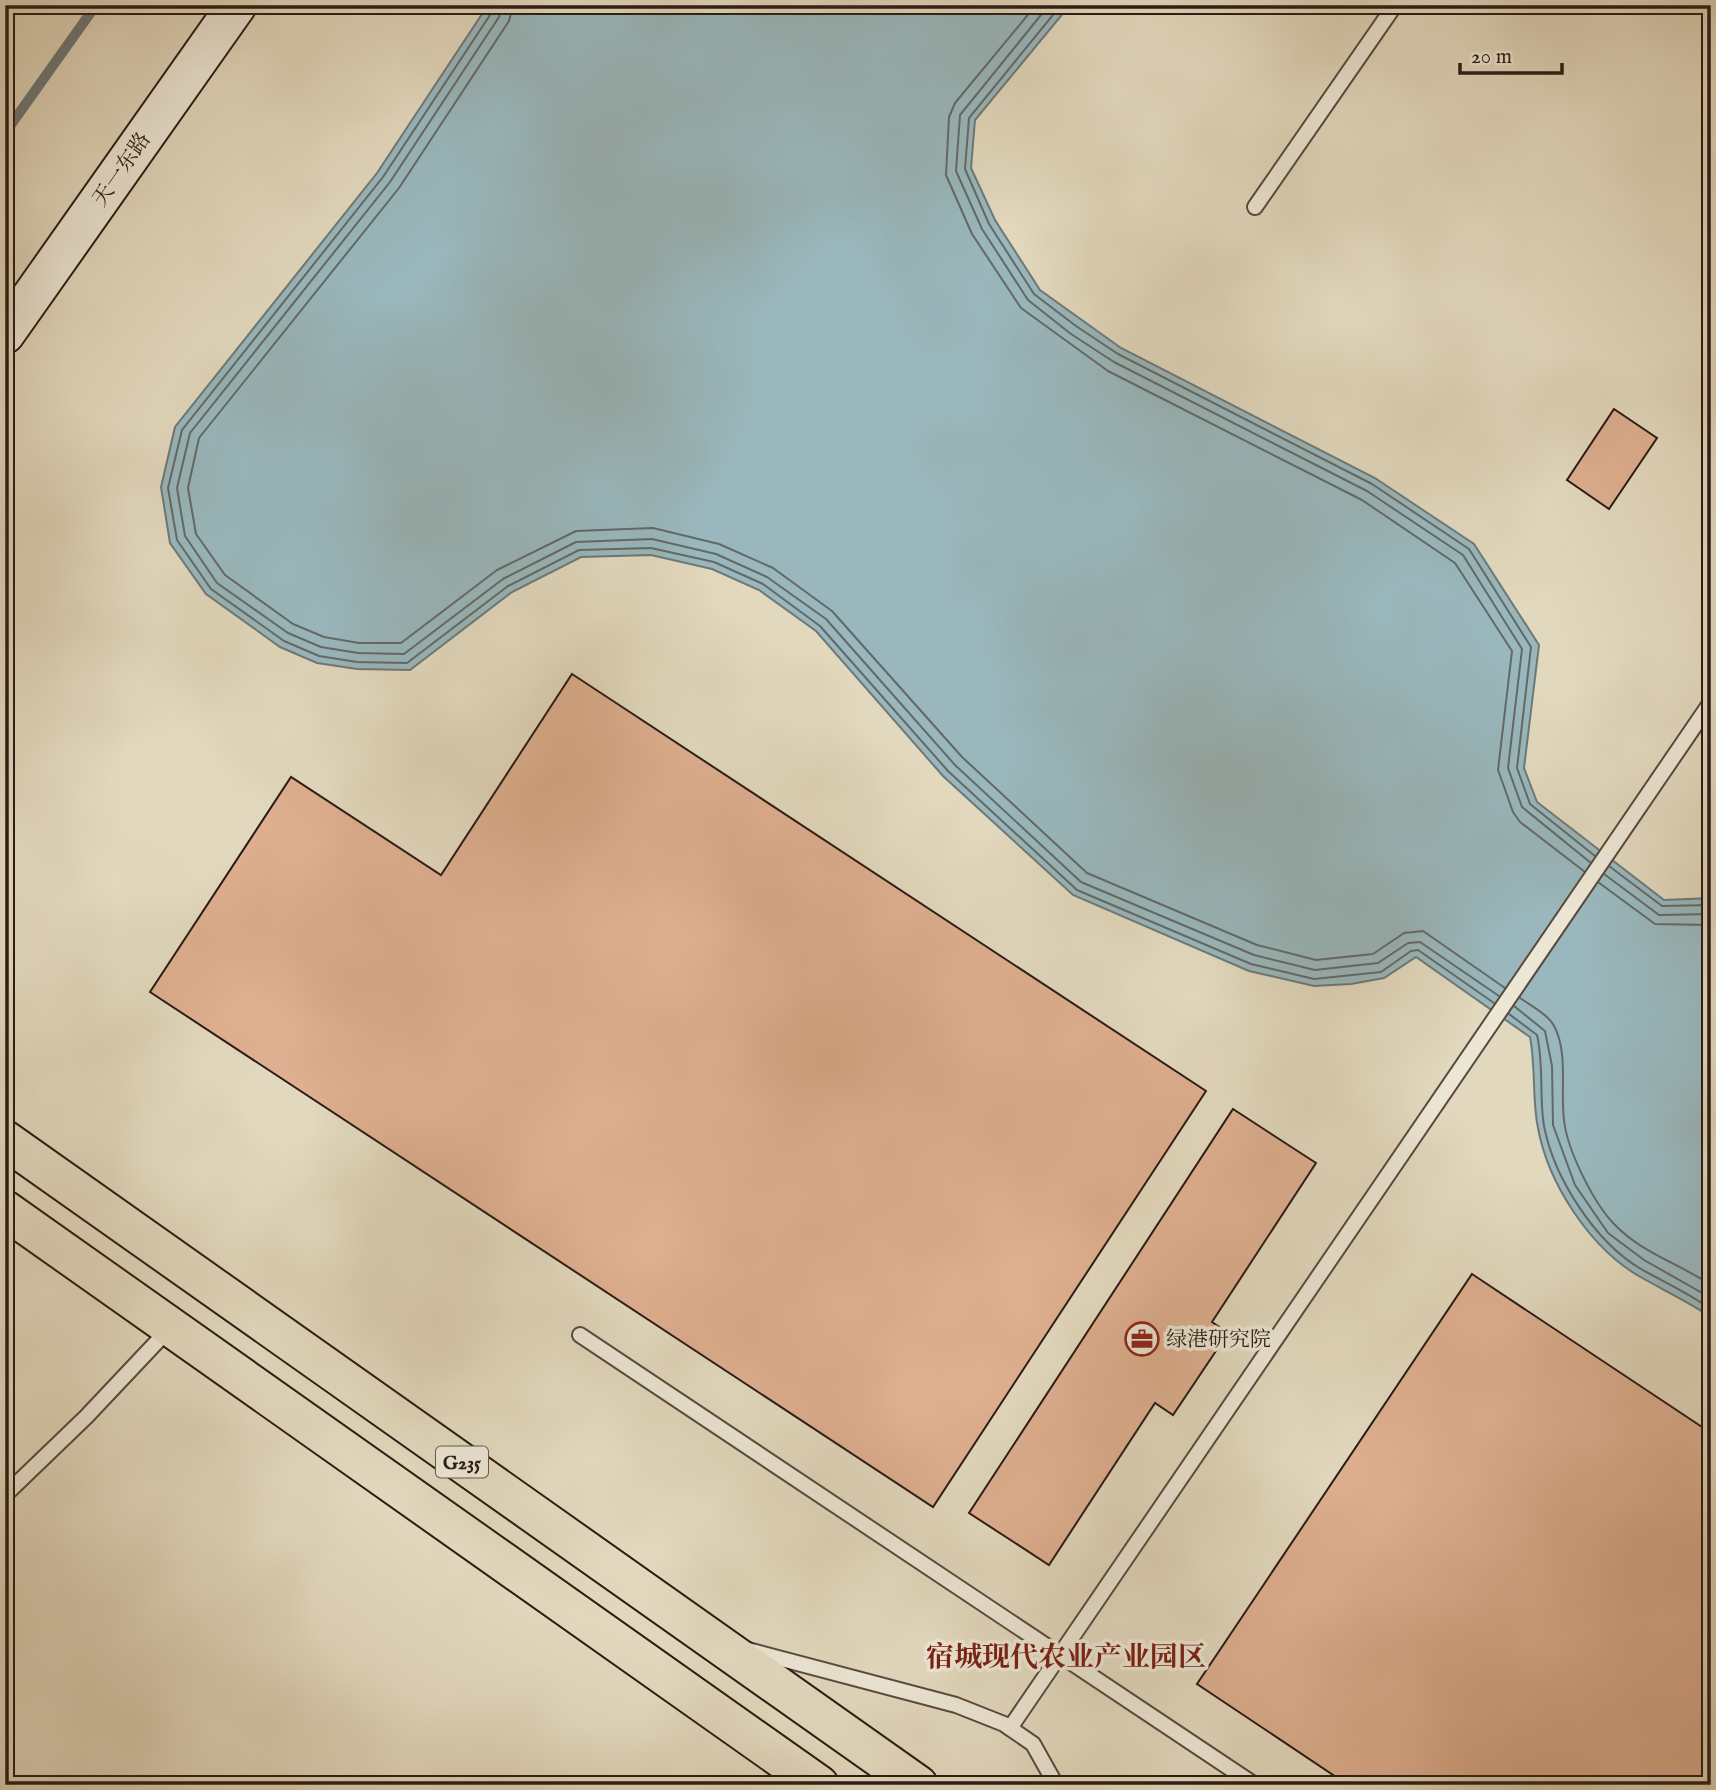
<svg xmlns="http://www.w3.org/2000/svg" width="1716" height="1790" font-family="'IM FELL English','Noto Serif SC',serif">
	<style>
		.water { fill: #99b7bc; stroke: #6d7979; stroke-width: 2 }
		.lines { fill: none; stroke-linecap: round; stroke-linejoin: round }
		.shore { stroke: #626968; stroke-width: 2 }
		.stream { stroke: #6d7979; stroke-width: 10 }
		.building { fill: #deaf90; stroke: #2a1b15; stroke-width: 2 }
		.service-casing { stroke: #584a3f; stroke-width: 18 }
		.secondary-casing { stroke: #2a1b15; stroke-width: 42 }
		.trunk-casing { stroke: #2a1b15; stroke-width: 42 }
		.service { stroke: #ece6d4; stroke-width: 14 }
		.secondary { stroke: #ece6d4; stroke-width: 38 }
		.trunk { stroke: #e2d8bd; stroke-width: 38 }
		.labels { text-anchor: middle; stroke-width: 7; stroke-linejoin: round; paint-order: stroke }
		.shield { fill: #ece6d4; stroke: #64584e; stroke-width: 2 }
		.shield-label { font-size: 19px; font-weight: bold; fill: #2a1b15 }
		.street-label { font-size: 21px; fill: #2a1b15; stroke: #ece6d4 }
		.poi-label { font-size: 21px; fill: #2a1b15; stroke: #ece6d4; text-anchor: start }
		.district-label { font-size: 28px; font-weight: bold; fill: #7a1f14; stroke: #ece6d4 }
	</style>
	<rect width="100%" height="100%" fill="#e2d8bd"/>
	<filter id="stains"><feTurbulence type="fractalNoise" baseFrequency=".00286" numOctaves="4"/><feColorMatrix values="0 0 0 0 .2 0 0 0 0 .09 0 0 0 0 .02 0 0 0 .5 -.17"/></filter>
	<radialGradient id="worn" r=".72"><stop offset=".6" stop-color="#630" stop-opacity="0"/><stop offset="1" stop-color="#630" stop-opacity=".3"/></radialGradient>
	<path class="water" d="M 488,5 L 1070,5 L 975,120 L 971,168 L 995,220 L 1040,290 L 1121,348 L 1375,478 L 1474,544 L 1539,645 L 1524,768 L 1537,802 L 1664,900 L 1711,898 L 1711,1317 C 1687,1301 1661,1289 1637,1275 C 1589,1246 1548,1183 1538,1128 C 1532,1100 1536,1068 1530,1037 L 1416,957 L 1384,978 L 1351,984 L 1314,986 L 1249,971 L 1073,895 L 943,776 L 816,631 L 759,590 L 712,569 L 651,555 L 581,557 L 512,592 L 410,670 L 357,669 L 317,663 L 280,647 L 206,594 L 170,543 L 161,487 L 175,427 L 377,173 Z"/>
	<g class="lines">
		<g class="shore">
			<polyline points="493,5 492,12 383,177 182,430 168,488 177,540 211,589 284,641 319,656 357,662 407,663 508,586 579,550 651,548 714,562 763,584 820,626 948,771 1077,890 1251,964 1314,979 1381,972 1411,951 1418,950 1494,1003"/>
			<polyline points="502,5 499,17 390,182 190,433 177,488 185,536 217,583 288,633 321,647 358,653 404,654 503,579 576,542 652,539 716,554 767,577 826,619 955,765 1081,882 1254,955 1315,970 1378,963 1408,943 1420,942 1499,996"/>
			<polyline points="513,5 509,21 399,188 199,438 188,488 196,534 225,575 293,624 324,637 359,643 401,643 497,570 576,531 653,528 719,544 773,568 832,611 962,757 1087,873 1257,945 1316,960 1373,954 1404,933 1423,931 1505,988"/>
			<polyline points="1036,5 955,103 949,117 946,175 972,234 1021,308 1108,371 1362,500 1455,563 1512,651 1498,770 1513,812 1520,822 1585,872"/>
			<polyline points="1049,5 960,115 956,171 982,229 1028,300 1071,334 1114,362 1367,491 1463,555 1522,649 1508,768 1522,807 1591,863"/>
			<polyline points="1061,5 969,118 965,169 989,224 1034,294 1076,326 1118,354 1372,484 1469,549 1531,647 1517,768 1530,804 1595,856"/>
			<polyline points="1609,866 1662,906 1711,905"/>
			<polyline points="1604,874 1659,915 1711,914"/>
			<polyline points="1598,882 1655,924 1711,925"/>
			<path d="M 1520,998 C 1530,1005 1546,1013 1553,1024 C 1569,1051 1560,1091 1564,1120 C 1567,1150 1594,1204 1615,1225 C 1642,1253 1680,1264 1711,1285"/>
			<polyline points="1514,1006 1545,1031 1552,1066 1553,1125 1575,1185 1608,1233 1644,1260 1711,1298"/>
			<path d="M 1509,1014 L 1537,1035 C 1544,1065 1539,1096 1544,1126 C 1554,1178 1595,1242 1641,1269 C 1664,1282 1688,1293 1711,1309"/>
		</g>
		<polyline class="stream" points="5,133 96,5"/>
	</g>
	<g class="building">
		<polygon points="1614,409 1657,438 1609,509 1567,480"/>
		<polygon points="572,674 1206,1091 933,1507 150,992 291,777 441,875"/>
		<polygon points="1233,1109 1316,1163 1212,1322 1228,1333 1173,1415 1155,1403 1049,1565 969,1513"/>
		<polygon points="1472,1274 1711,1433 1711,1785 1348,1785 1197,1684"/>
	</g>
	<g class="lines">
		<defs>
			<g id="service">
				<polyline points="1255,207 1395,5"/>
				<polyline points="580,1335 1255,1785"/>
				<polyline points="5,1495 86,1417 169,1329"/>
				<polyline points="748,1650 956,1705 1004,1724 1033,1744 1056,1785"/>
				<polyline points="1010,1728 1711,702"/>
			</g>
			<polyline id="secondary" points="5,334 237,5"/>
			<g id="trunk">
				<polyline points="5,1140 918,1785"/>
				<polyline points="5,1210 819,1785"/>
			</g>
		</defs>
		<use href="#service" class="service-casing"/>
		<use href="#secondary" class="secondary-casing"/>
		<use href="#trunk" class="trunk-casing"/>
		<use href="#service" class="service"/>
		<use href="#secondary" class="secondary"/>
		<use href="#trunk" class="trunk"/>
	</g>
	<defs>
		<symbol id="office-ring" viewBox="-11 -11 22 22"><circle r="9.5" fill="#ece6d4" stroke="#8f2418" stroke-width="1.5"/><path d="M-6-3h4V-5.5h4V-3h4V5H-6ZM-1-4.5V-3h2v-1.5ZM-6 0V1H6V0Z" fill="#8f2418"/></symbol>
	</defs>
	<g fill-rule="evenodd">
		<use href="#office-ring" x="1123" y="1320" width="38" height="38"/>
	</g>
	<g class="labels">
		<rect class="shield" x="436" y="1446.5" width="52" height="31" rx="5"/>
		<g class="shield-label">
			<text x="462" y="1469">G235</text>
		</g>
		<g class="street-label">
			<text transform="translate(121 169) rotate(-55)" y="7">天一东路</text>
		</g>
		<g class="poi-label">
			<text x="1166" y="1346">绿港研究院</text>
		</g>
		<g class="district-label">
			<text x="1066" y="1666">宿城现代农业产业园区</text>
		</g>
	</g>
	<rect width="1716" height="1790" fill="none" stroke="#e2d8bd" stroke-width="28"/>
	<rect x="7" y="7" width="1702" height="1776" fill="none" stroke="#2a1b15" stroke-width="3.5"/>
	<rect x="14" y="14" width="1688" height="1762" fill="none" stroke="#2a1b15" stroke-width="2"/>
	<path d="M1460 63v10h102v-10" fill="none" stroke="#2a1b15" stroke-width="3.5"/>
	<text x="1471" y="63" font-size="21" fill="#2a1b15" stroke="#ece6d4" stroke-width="5" paint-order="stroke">20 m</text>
	<rect width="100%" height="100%" filter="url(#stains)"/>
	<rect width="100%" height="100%" fill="url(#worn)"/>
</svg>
